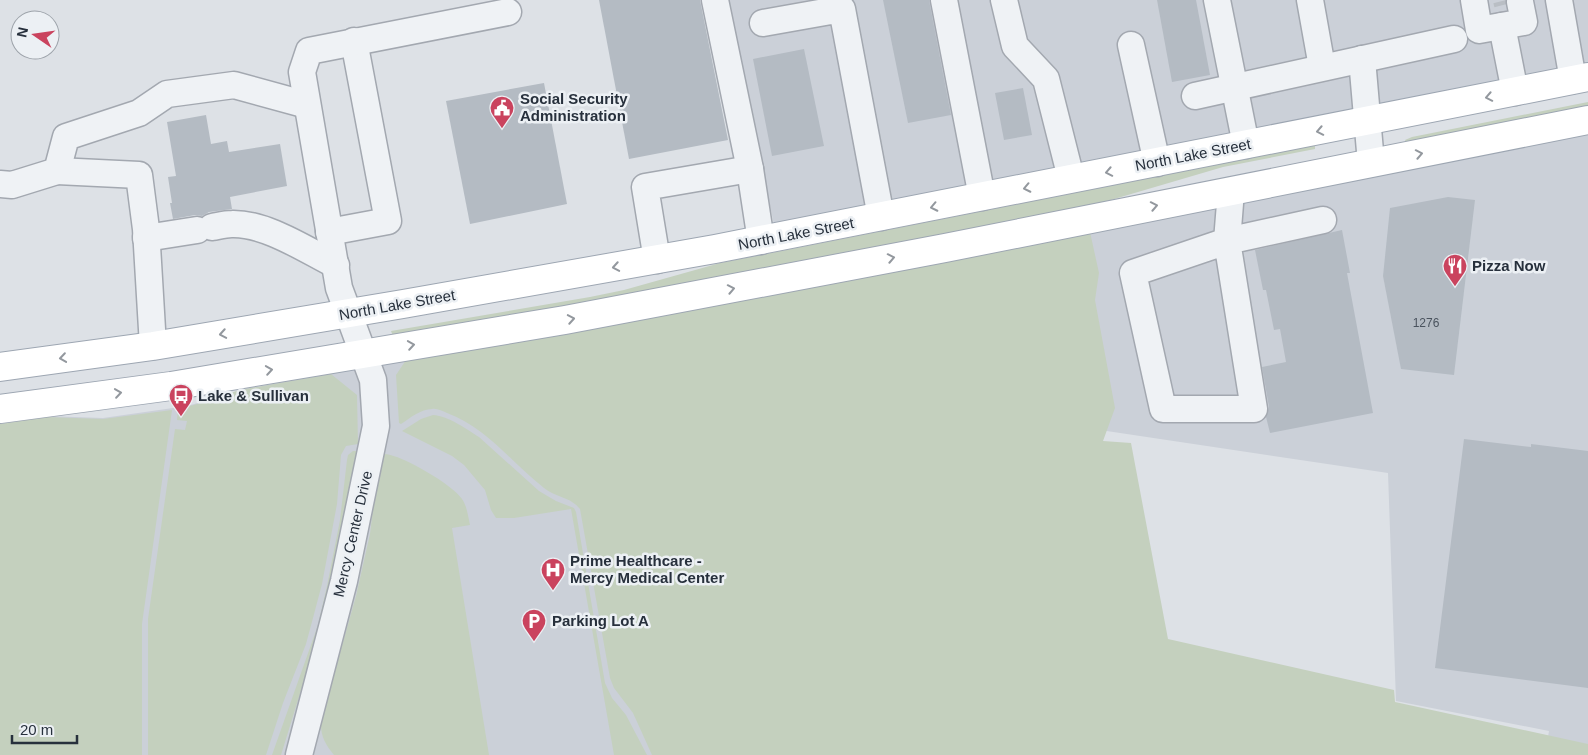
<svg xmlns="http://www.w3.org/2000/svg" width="1588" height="755" font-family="Arial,sans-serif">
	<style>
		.built { fill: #cbd0d8 }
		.green { fill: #c4d0be }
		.building { fill: #b4bbc3 }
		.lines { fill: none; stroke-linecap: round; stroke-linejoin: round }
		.minor-tunnel { stroke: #b9bec4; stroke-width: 26; stroke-dasharray: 26 13; stroke-linecap: butt }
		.minor-casing { stroke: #a3a8b0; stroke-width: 29 }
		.major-casing { stroke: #9da6b2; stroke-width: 30 }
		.minor { stroke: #eff2f5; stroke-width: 26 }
		.major { stroke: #fff; stroke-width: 28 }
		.oneway { stroke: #93989e }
		.labels { text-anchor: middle; stroke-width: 5; stroke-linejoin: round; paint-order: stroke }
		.number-label { font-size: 12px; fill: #4a535e }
		.poi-label { font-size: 15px; font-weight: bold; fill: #27303c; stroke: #ecf0f4; text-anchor: start }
		.street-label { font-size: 15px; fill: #27303c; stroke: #ecf0f4 }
	</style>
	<rect width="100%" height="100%" fill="#dde1e6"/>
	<g class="built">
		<polygon points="728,0 1588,0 1588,65 774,225"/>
		<polygon points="1588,134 1588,755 1545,755 1549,731 1396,701 1388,473 1080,427 1134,755 0,755 0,423 46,416 103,418 187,406 237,392 324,373 726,304"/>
	</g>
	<g class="green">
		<polygon points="1588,102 1588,108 1406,143 1405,140 1412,137"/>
		<polygon points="1315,145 1315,149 1223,167 1087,207 695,283 393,336 391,331 590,297 624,290 720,263"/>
		<path d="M 1090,232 L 1099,273 L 1095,300 L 1115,408 L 1103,441 L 1131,443 L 1168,639 L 1394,690 L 1395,702 L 1588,744 L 1588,755 L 652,755 L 633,713 L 614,688 L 610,678 L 580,509 C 571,497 555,497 544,488 C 512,463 486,427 447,413 C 442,411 437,408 432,409 C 421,409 410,418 401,424 L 399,423 L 396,375 L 406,360 Z"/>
		<polygon points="331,374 357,395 358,444 346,446 341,455 337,504 322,584 313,618 306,644 283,703 266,755 148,755 148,619 175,429 185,430 187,421 177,420 178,409 209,401 239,390"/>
		<polygon points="172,410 142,624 142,755 0,755 0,424 46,417 103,419"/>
		<path d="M 433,415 C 449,416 466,429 479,437 L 539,491 L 556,501 L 574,508 L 576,512 L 605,683 L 612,698 L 626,715 L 647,755 L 614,755 L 571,509 L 514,518 L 496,518 L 491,510 L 485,490 L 464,465 L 452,456 L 402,431 L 421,419 Z"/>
		<polygon points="353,451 357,451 336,564 315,645 281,755 272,755 318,625 327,586 340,520 347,460 348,455"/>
		<path d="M 385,454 C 402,455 453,485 462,499 C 467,506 468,516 470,525 L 452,528 L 489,755 L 334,755 C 325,744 320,735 321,720 L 356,596 L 370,534 L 379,459 Z"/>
	</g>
	<g class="building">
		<polygon points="599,0 700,0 728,140 629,159"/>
		<polygon points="883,0 929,0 951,115 908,123"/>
		<polygon points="1157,0 1196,0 1210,75 1172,82"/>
		<polygon points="804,49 824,146 772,156 753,59"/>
		<polygon points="544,83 567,204 470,224 446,101"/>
		<polygon points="1023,88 1032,135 1004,140 995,93"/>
		<polygon points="206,115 211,144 227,141 229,152 280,144 287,186 230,197 232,209 209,212 202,216 195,215 173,219 170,203 172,203 168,177 176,176 167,122"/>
		<polygon points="1448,197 1475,200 1454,375 1401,369 1383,276 1390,208"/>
		<polygon points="1342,230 1350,273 1347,273 1373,413 1270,433 1266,417 1269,407 1262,367 1286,362 1280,329 1274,330 1266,290 1263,290 1255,250"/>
		<polygon points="1464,439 1531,447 1531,444 1588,451 1588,688 1435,668"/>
	</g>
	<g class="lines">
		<polyline class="minor-tunnel" points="1506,0 1507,4"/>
		<defs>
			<g id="minor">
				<polyline points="715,0 750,169 761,241"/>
				<polyline points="944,0 982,197"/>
				<polyline points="1004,0 1015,46 1046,79 1071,178"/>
				<polyline points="1217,0 1246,145"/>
				<polyline points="1310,0 1322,67"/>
				<polyline points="1474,0 1479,30 1524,22 1520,2"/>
				<polyline points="1559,0 1573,80"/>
				<polyline points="763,23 842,9 881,217"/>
				<polyline points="1502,26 1515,92"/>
				<polyline points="1131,45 1157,163"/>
				<polyline points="1362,59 1371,163"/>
				<polyline points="1195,96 1454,39"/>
				<polyline points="57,171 139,175 146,229 153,346"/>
				<polyline points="0,184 12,185 57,171 66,137 139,113 167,94 234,85 307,105"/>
				<polyline points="1231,191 1227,241 1133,273 1163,409 1254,409 1227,241 1323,220"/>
				<path d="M 212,227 C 218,226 225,224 232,224 C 266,223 306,250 336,265"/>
				<polyline points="329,232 388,221 354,41"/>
				<polyline points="146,238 197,230"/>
				<polyline points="657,260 645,187 750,169"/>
				<polyline points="299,755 344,581 376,426 373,380 339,288 302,72 309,51 508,12"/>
			</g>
			<g id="major">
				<polyline points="0,367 153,346 403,304 715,249 1588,77"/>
				<polyline points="0,409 171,386 565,320 945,248 1588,120"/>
			</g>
		</defs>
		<use href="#minor" class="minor-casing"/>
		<use href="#major" class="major-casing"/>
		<use href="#minor" class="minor"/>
		<use href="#major" class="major"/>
	</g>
	<defs><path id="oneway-chevron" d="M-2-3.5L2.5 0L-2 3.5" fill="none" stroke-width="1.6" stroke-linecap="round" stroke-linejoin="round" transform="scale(1.25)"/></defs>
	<g class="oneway">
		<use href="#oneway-chevron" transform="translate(1489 97) rotate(169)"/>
		<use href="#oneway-chevron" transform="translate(1320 131) rotate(169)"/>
		<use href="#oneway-chevron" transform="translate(1419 154) rotate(-11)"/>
		<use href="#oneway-chevron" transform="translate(1109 172) rotate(169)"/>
		<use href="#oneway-chevron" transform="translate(1027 188) rotate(168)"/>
		<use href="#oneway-chevron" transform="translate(1154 206) rotate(-11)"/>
		<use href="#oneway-chevron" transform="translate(934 207) rotate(168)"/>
		<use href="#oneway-chevron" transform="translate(891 258) rotate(-11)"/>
		<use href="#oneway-chevron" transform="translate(616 267) rotate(170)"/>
		<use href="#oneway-chevron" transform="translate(731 289) rotate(-11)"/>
		<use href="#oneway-chevron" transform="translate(571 319) rotate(-10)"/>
		<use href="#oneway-chevron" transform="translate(223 334) rotate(170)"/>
		<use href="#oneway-chevron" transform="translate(411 345) rotate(-9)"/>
		<use href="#oneway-chevron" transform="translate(63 358) rotate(172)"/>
		<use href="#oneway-chevron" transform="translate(269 370) rotate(-9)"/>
		<use href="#oneway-chevron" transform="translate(118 393) rotate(-8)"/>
	</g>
	<defs>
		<symbol id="civic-pin" viewBox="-11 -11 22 30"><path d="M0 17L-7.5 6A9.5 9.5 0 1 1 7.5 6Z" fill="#ca435e" stroke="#ecf0f4"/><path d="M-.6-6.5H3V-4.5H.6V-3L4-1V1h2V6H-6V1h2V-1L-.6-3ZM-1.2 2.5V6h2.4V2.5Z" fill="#fff"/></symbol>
		<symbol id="restaurant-pin" viewBox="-11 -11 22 30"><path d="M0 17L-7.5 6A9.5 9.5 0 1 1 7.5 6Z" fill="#ca435e" stroke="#ecf0f4"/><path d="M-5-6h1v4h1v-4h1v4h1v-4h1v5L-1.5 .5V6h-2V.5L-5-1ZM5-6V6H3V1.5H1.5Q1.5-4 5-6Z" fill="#fff"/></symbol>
		<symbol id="bus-pin" viewBox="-11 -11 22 30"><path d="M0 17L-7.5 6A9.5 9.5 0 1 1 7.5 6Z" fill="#ca435e" stroke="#ecf0f4"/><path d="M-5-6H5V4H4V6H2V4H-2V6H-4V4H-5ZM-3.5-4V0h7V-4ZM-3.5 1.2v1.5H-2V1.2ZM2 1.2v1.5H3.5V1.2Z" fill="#fff"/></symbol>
		<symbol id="hospital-pin" viewBox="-11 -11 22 30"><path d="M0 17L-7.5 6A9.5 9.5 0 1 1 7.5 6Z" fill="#ca435e" stroke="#ecf0f4"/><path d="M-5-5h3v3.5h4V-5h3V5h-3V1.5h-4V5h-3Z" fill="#fff"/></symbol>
		<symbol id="parking-pin" viewBox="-11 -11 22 30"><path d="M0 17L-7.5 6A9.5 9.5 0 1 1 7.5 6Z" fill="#ca435e" stroke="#ecf0f4"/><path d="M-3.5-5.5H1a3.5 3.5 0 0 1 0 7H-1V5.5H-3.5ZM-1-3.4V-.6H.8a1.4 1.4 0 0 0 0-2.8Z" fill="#fff"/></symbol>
	</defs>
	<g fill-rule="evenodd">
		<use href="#civic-pin" x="488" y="94" width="28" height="38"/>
		<use href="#restaurant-pin" x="1441" y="252" width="28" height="38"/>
		<use href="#bus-pin" x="167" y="382" width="28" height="38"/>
		<use href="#hospital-pin" x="539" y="556" width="28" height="38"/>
		<use href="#parking-pin" x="520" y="607" width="28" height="38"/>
	</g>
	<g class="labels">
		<g class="number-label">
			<text x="1426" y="327">1276</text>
		</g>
		<g class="poi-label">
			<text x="520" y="104">Social Security<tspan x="520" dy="17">Administration</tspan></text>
			<text x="1472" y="271">Pizza Now</text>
			<text x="198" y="401">Lake &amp; Sullivan</text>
			<text x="570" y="566">Prime Healthcare -<tspan x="570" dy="17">Mercy Medical Center</tspan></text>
			<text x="552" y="626">Parking Lot A</text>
		</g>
		<g class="street-label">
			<text transform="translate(1193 155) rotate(-11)" y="5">North Lake Street</text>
			<text transform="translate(796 234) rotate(-11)" y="5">North Lake Street</text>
			<text transform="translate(397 305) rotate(-10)" y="5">North Lake Street</text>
			<text transform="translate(353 534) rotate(-77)" y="5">Mercy Center Drive</text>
		</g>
	</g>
	<g transform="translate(35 35) rotate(283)"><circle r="24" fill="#ecf0f4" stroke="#9da3aa"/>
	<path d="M0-4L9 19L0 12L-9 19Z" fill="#ca435e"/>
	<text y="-8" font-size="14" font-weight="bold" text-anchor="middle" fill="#27303c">N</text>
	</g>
	<path d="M12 735v8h65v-8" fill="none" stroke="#27303c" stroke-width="2.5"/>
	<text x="20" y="735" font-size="15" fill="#27303c" stroke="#ecf0f4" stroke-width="4" paint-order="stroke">20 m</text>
</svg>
